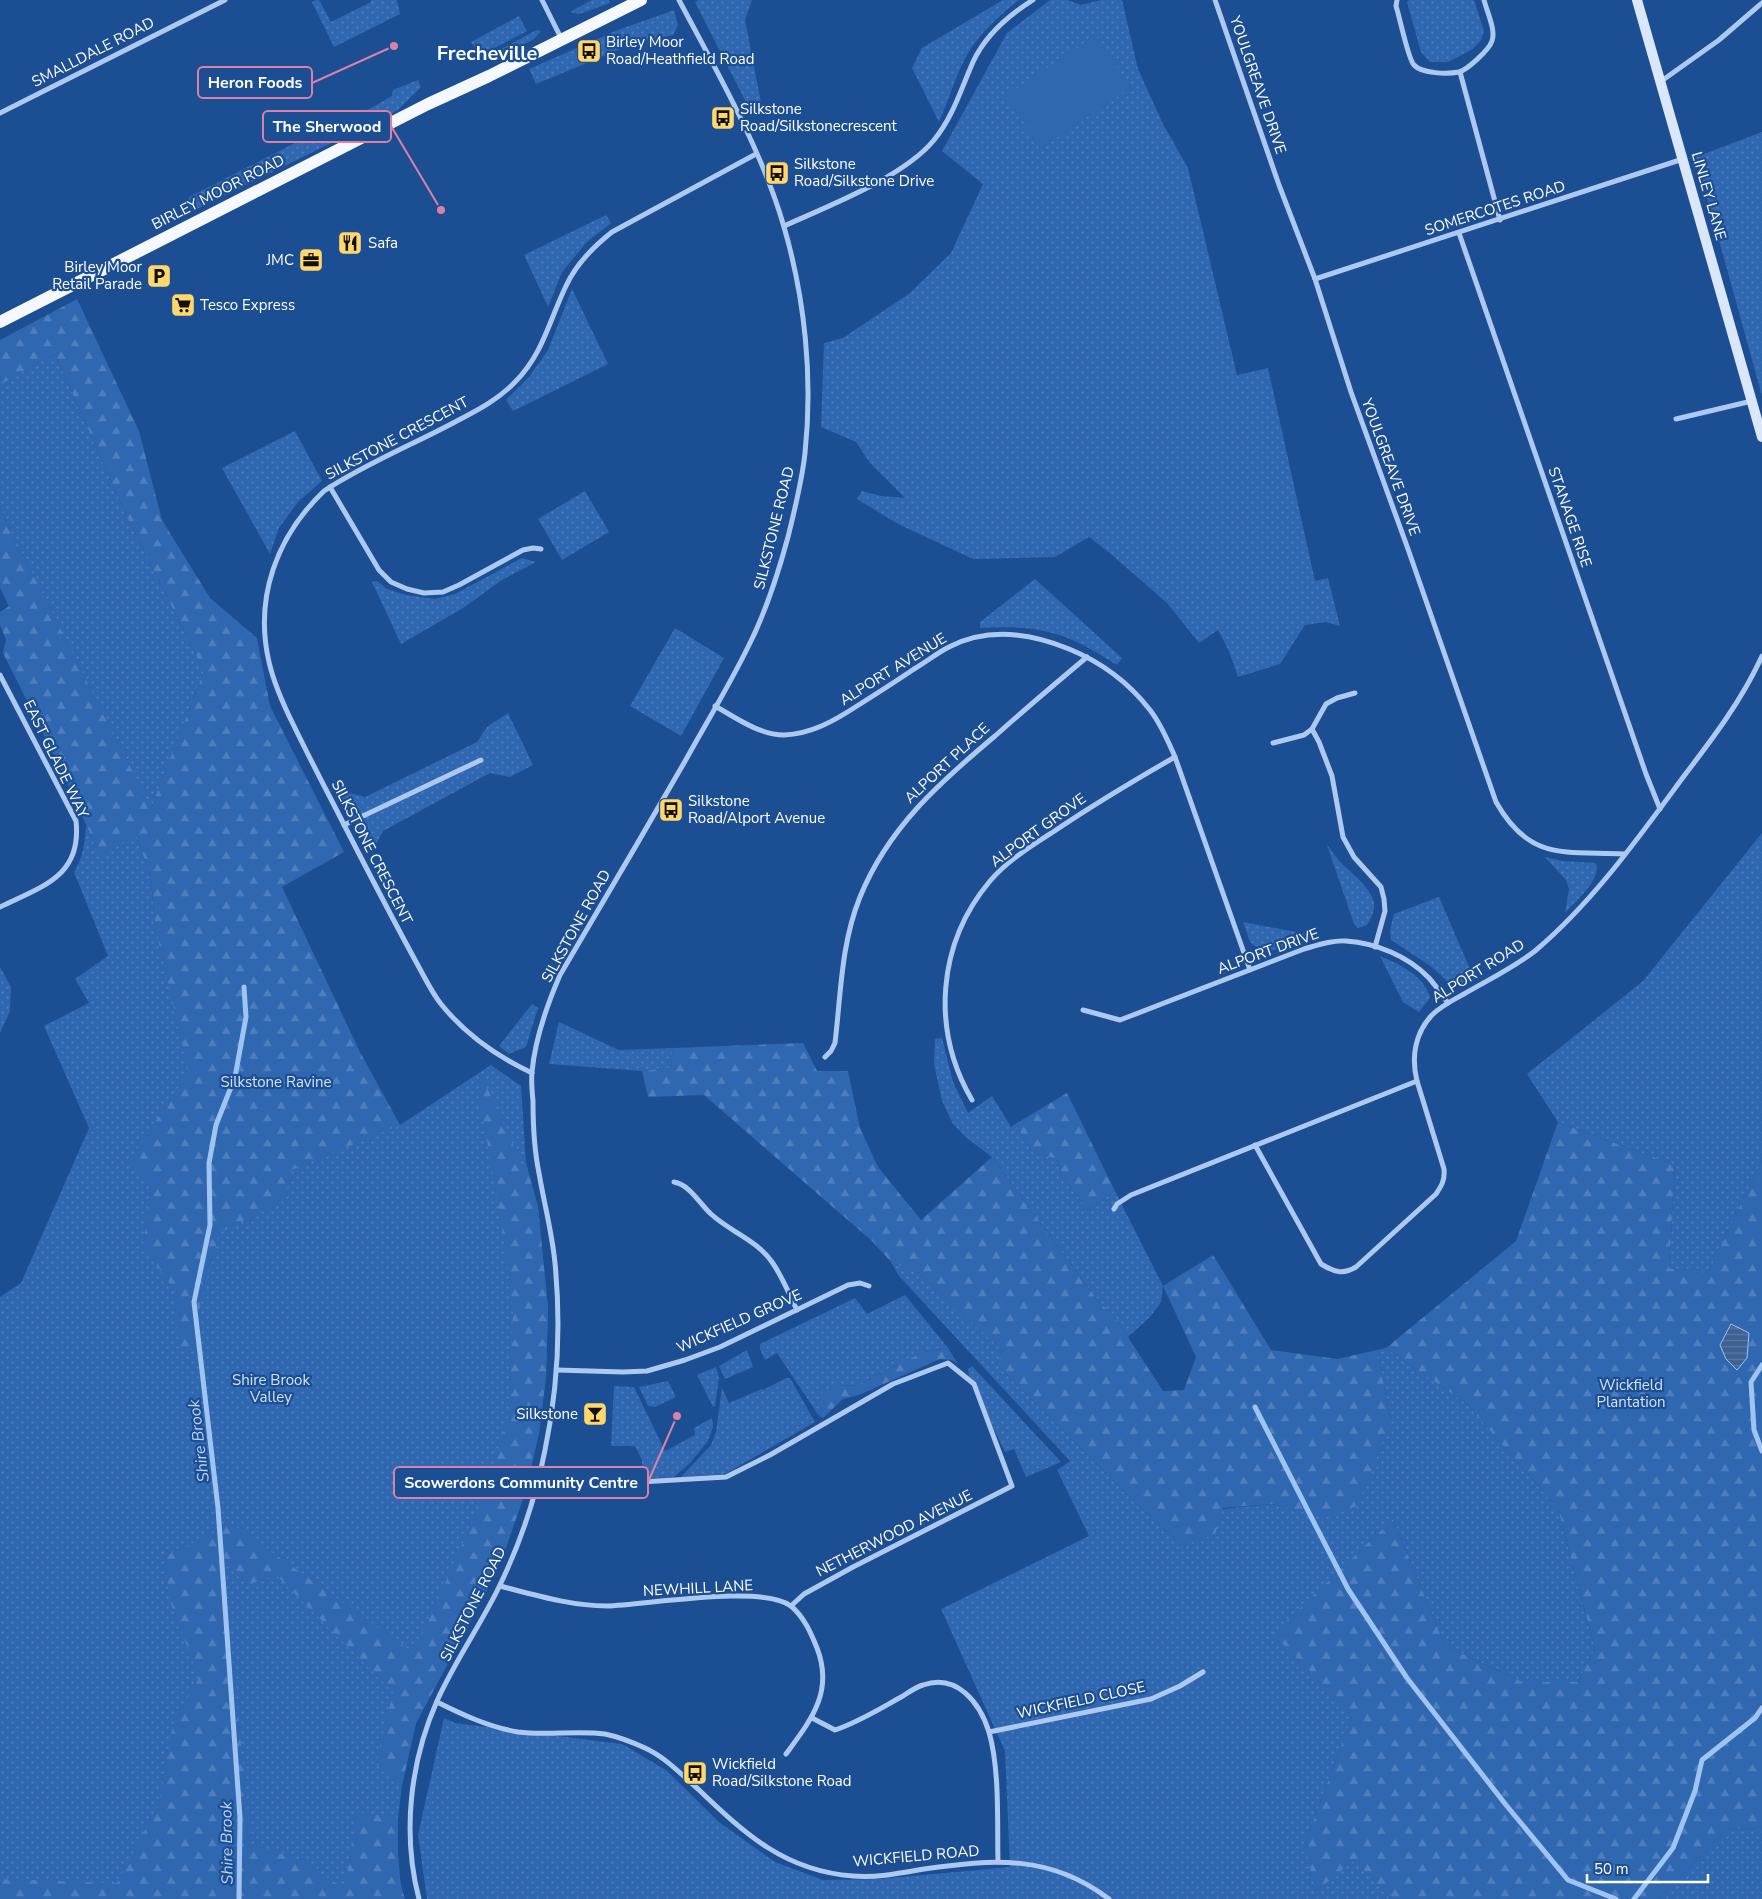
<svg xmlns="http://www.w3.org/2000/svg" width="1762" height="1899" font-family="'Nunito Sans',sans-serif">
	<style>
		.grass { fill: url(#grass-dots) }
		.forest { fill: url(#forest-firs) }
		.pitch { fill: #2f67b1 }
		.water { fill: url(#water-rules); stroke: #a0c4f1 }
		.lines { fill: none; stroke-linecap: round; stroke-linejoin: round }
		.stream { stroke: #a0c4f1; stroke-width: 5 }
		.street { stroke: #adc9ef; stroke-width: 5 }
		.secondary { stroke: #dae7fb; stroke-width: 10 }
		.primary { stroke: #f5f8ff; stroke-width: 12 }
		.labels { text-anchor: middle; stroke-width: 4.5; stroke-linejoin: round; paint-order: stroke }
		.poi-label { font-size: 15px; fill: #fff; stroke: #1c4e93; text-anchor: start }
		.street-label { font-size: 15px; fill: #fff; stroke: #1c4e93 }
		.park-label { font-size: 15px; fill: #d3e4fa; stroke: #1c4e93 }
		.water-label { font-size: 16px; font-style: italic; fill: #b9d4f6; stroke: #1c4e93 }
		.district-label { font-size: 20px; font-weight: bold; fill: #fff; stroke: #1c4e93 }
		.leader { fill: none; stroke: #dd80a5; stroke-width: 2 }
		.callout-dot { fill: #dd80a5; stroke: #1c4e93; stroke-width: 2 }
		.callout { fill: #1c4e93; stroke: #dd80a5; stroke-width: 2 }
		.callout-label { font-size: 16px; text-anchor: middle; font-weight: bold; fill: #fff }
	</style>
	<defs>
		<pattern id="grass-dots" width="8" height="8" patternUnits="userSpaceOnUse" patternTransform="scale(1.25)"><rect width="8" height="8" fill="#2f67b1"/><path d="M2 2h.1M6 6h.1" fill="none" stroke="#4e7ebd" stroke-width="1.8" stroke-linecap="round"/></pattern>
		<pattern id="forest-firs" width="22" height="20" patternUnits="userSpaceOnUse" patternTransform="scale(1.25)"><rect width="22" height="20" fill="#2f67b1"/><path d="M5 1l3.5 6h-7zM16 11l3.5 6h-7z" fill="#4e7ebd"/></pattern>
		<pattern id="water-rules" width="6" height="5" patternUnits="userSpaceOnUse" patternTransform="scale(1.25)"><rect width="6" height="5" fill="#3e6194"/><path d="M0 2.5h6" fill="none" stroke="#5b79a4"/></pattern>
	</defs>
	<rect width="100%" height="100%" fill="#1c4e93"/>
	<g class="grass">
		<polygon points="316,0 319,0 331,22 371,2 371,0 397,0 400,14 334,47 312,2"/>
		<polygon points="592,0 609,0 610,3 579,14 570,12"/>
		<polygon points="699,0 752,0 745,20 763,113 753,116 695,2"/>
		<path d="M 1003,0 L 1019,0 C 1000,15 981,32 968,53 C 957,72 948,102 939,122 L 912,68 L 922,48 Z"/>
		<polygon points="1050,0 1067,0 1081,5 1101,0 1122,0 1138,69 1163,124 1188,168 1237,375 1268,368 1315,581 1328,578 1340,626 1326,622 1305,625 1280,664 1238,677 1229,651 1218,630 1199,643 1167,603 1112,555 1089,537 1055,557 973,559 898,524 857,499 862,491 881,496 905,498 870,463 856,442 821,427 824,343 843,338 910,293 951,253 983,184 942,151 1007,33"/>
		<polygon points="1409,0 1474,0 1484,31 1481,40 1473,49 1448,62 1430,62 1421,52 1407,2"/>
		<polygon points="674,10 678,25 673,35 635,43 536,84 529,69 618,30"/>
		<polygon points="519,16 527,31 483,54 478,52 471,42"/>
		<polygon points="537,30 541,31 534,39 496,59 484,58"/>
		<polygon points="418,80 421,87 398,110 193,211 188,207 189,197 350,115 357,116 392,96 393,90"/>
		<polygon points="1762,132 1762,396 1696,157"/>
		<polygon points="606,215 611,223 587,242 562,272 548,307 524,255"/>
		<polygon points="572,289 608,364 513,411 506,400 529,377 548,350"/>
		<polygon points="55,354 127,517 204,671 151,809 5,519 0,506 0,376 3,382"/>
		<polygon points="295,431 322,481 298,502 279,528 270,554 222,468"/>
		<polygon points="585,491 609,532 562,560 538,519"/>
		<polygon points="522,558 536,562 502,580 463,608 401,644 372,582 377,581 387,589 406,595 435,599 455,594"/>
		<path d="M 1035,579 L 1122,658 L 1117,665 C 1101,655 1084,644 1065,637 C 1039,627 1008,626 980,628 L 980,622 Z"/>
		<polygon points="675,628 724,658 681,736 630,706"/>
		<polygon points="508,713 533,765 510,777 490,773 383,831 372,852 338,790 365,797 477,742 487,727"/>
		<path d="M 86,826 L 101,857 L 136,833 L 151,879 L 155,926 L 400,1125 L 491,1065 L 521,1086 L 526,1163 L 538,1207 L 548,1308 L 546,1377 L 539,1433 L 525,1493 L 505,1550 L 485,1594 L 416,1723 L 402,1785 L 398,1818 L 398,1855 L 401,1889 L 405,1899 L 0,1899 L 0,1297 L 21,1283 L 89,1128 L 44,1026 L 89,1003 L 75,979 L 108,956 L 74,872 C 83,858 85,842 86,826 Z"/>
		<polygon points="1762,833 1762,1160 1708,1274 1669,1268 1675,1165 1558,1122 1527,1074 1643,981"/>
		<path d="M 1327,845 C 1331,850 1335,856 1339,861 C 1350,872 1371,887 1374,903 C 1375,911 1371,919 1367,925 L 1358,928 L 1354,924 Z"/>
		<path d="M 1545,857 L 1562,861 L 1596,863 C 1602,879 1575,902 1565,913 L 1569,889 L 1566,880 Z"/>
		<polygon points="1439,897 1473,976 1463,983 1452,986 1432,967 1391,940 1390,930 1394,914"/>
		<polygon points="1243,922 1317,936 1277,950 1260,950 1250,942"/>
		<path d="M 1380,956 C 1399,964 1425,976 1430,998 L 1419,1012 L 1403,1002 Z"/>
		<polygon points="0,967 11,987 10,1011 0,1033"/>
		<polygon points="532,1004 538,1008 526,1047 509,1054 499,1046"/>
		<polygon points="559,1022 619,1050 673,1048 671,1068 642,1071 549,1064"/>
		<polygon points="942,1038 953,1082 968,1113 992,1096 1011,1127 1015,1124 1033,1152 1057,1159 1061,1175 1088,1210 1115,1191 1163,1286 1161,1302 1150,1317 1128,1337 1113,1314 1098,1301 992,1157 968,1139 953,1124 942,1101 934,1064 935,1039"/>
		<polygon points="891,1262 920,1274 1002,1350 997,1365 1138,1505 1182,1545 1223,1509 1273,1504 1325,1517 1391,1422 1377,1350 1386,1348 1467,1404 1558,1509 1595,1649 1578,1682 1523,1682 1445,1646 1393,1519 1274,1634 1353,1714 1305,1843 1316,1891 1355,1859 1390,1899 427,1899 418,1835 444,1718 455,1723 622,1744 666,1770 719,1822 775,1862 823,1880 880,1879 1010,1867 1005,1751 941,1609 1089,1536 1057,1470 1070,1461 899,1276"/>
		<polygon points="905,1295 948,1348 923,1352 858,1385 835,1386 822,1408 819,1416 777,1353 765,1360 760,1349 760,1344 855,1298 867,1314"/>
		<polygon points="747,1350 753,1367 725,1379 719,1366"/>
		<polygon points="972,1366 1061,1462 1026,1477 1014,1449 1005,1452 969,1376 968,1369"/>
		<polygon points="716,1367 719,1378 715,1406 713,1407 697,1375"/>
		<polygon points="786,1378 790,1378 815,1422 725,1474 681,1477 711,1445 716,1432 722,1388 729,1403 762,1389 763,1390"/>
		<polygon points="668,1381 676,1397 655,1407 648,1406 639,1387"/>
		<polygon points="614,1386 634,1387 665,1451 695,1435 694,1428 712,1418 713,1427 708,1441 690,1463 674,1477 570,1482 564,1479 561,1475 642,1473 642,1460 635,1446 611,1446"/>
		<polygon points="1762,1828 1762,1899 1659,1899 1727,1829"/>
	</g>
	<g class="forest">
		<polygon points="77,299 139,431 162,520 210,598 257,638 270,706 344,852 282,887 360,1052 400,1125 291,1170 285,1200 219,1233 201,1301 194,1351 179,1346 174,1290 143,1245 152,1184 129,1161 189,1072 155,926 151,879 136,833 101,858 60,767 3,653 6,640 0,625 0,612 9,606 0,588 0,506 5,519 151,808 204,671 127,517 55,354 3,383 0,376 0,340"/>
		<polygon points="803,1043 817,1071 848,1071 860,1128 878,1167 921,1220 992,1157 1098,1301 1113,1314 1163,1391 1184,1390 1196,1357 1163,1286 1213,1255 1271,1350 1337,1359 1377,1350 1391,1422 1357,1506 1325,1518 1273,1504 1223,1508 1215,1535 1182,1545 1138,1505 997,1365 1002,1350 920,1274 891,1262 872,1241 704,1095 648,1097 642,1071 671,1068 673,1048"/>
		<path d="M 480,1072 L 522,1165 L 526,1163 L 538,1207 L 548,1308 L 546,1377 L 539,1433 L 525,1493 L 505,1550 L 485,1594 L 416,1723 L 402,1785 L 376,1764 L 393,1692 L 276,1575 L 250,1584 L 222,1556 L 251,1844 L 300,1860 L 345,1889 L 357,1812 L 398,1818 C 398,1845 396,1873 405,1899 L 0,1899 L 0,1879 L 117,1883 L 159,1804 L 174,1720 L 199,1678 L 170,1601 L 164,1557 L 232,1524 L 414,1653 L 487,1489 L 509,1414 L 513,1309 L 502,1227 L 484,1123 L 478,1095 Z"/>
		<polygon points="1067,1093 1115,1191 1088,1210 1061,1175 1057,1159 1033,1152 1015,1124"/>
		<polygon points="1558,1122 1675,1165 1669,1268 1708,1273 1762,1160 1762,1828 1727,1829 1659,1899 1390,1899 1355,1860 1315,1892 1305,1843 1353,1714 1273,1634 1393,1519 1445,1646 1523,1682 1578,1682 1595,1649 1558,1509 1467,1404 1386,1348 1516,1241"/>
		<polygon points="948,1348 958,1364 952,1360 940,1359 859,1395 843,1399 823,1418 819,1416 822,1408 822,1391 835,1386 858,1385 923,1352"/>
	</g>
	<polygon class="pitch" points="1096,35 1131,87 1041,148 1006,96"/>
	<polygon class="water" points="1731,1324 1749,1333 1747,1358 1737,1370 1726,1359 1720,1345"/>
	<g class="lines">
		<g class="stream">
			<polyline points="1762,1365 1751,1382 1754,1430 1762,1451"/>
			<polyline points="1255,1407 1348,1589 1407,1678 1506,1805 1568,1880 1616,1899"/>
			<polyline points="239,1899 240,1818 218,1508 194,1302 210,1225 209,1163 216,1125 235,1077 246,1017 244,987"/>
			<polyline points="1634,1899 1673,1848 1695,1791 1702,1760 1755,1718 1762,1708"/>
		</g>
		<g class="street">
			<polyline points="542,0 562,40"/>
			<path d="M 1215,0 L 1279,185 L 1315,279 L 1351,392 L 1408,549 L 1496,802 C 1530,862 1565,851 1624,854"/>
			<path d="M 1397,0 L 1396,6 C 1400,18 1408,59 1414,65 C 1422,74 1448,74 1459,72 C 1467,70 1489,50 1492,41 C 1496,30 1487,12 1484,0"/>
			<polyline points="1460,72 1500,220"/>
			<polyline points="1660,82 1719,40 1762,3"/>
			<polyline points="0,113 225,0"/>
			<path d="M 784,226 C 828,206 904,177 934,140 C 953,117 961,89 973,62 C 985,36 1009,15 1033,0"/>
			<polyline points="1459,233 1646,774 1660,809"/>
			<polyline points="1315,279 1683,159"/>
			<polyline points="1676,419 1752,401"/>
			<polyline points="330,487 379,570 391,582 407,589 424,593 443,592 459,585 523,550 533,548 541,549"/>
			<path d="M 0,675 L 76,821 C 82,876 43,886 0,907"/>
			<path d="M 715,706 C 736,718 760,735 784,735 C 811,734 834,721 857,706 C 876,694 895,682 914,669 C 926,662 937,653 949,647 C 988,627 1030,633 1069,649 C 1101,662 1129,683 1150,710 C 1161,724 1168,741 1175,757 L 1250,970"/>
			<polyline points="1312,729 1319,742 1332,776 1343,837 1354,857 1381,887 1384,899 1385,911 1375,947"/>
			<polyline points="1273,743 1304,735 1312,729 1326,704 1337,698 1355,693"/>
			<polyline points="344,825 481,760"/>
			<path d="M 1083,1010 L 1120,1020 L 1304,949 C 1318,945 1332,940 1346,941 C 1376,943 1408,956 1429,978 C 1436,986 1442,995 1448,1003"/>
			<path d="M 825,1057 L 831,1051 L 835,1043 C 841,993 841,944 860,897 C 888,828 939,783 995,736 C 1025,709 1056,683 1087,657"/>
			<path d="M 532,1073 C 496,1056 465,1034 441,1004 C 433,994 427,982 421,971 C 391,916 363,862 335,807 C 321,780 307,753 294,726 C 284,706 274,684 269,662 C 254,597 277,536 324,491 C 365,464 412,445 455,422 C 476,411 498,400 515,382 C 543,354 549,321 566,286 C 576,264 593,247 612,232 L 756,154"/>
			<path d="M 972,1100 C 931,1030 937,944 990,881 C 1007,861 1031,846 1053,832 C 1093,805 1133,781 1175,757"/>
			<path d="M 1255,1145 L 1321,1264 C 1334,1272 1343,1275 1356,1267 L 1436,1194 C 1442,1185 1445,1180 1444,1169 L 1417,1081"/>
			<path d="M 674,1182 C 690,1185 699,1203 711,1214 C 729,1231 757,1240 772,1262 C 782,1276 789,1294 797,1310"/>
			<path d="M 1114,1209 L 1117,1204 L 1131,1195 L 1417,1081 C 1411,1057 1415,1033 1432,1015 C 1441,1006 1453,1000 1464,994 C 1488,980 1513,968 1535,951 C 1593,902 1639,837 1684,776 C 1713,738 1742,700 1762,656"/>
			<polyline points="557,1370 623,1372 647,1371 685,1360 720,1347 848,1285 860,1283 869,1286"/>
			<polyline points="536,1488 726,1477 770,1455 893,1384 948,1363 974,1384 1012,1486 853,1567 804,1594 791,1606"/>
			<path d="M 500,1586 C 535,1595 571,1606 607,1606 C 646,1605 762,1584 791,1606 C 804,1617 811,1633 817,1648 C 834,1692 811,1720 786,1754"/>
			<path d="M 437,1702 C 463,1715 489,1727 518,1732 C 547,1736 576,1730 605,1734 C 619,1737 632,1742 645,1748 C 665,1757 682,1775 698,1789 C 745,1834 785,1871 853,1876 C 877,1878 901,1873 924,1869 C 993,1859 1050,1854 1109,1899"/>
			<path d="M 812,1718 L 835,1730 C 859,1722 881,1708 903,1696 C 909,1692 916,1687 923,1685 C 957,1673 980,1703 989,1732 C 1000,1771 997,1821 998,1862"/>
			<polyline points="989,1732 1151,1699 1180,1686 1203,1672"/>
			<path d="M 419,1899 C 402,1834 410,1762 437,1701 C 455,1661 480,1626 499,1587 C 520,1544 536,1496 545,1450 C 558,1388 561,1325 555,1263 C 552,1232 544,1203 539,1173 C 534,1149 533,1125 533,1101 C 532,1091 531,1081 532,1072 C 535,1039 547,1005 560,975 C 602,904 643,834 684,763 C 705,725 729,686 748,647 C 766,612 778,574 788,537 C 795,509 802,481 805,453 C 813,378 805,299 784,227 C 762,150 716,70 679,0"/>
		</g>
		<polyline class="secondary" points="1637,0 1762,437"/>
		<polyline class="primary" points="0,322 428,104 489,76 641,0"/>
	</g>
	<defs>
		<symbol id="bus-square" viewBox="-11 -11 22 22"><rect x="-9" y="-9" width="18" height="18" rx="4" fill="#ffd76b" stroke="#1c4e93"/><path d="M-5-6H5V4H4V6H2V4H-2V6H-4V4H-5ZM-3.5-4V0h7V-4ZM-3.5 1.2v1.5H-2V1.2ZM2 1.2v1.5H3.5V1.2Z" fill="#111"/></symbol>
		<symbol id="restaurant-square" viewBox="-11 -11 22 22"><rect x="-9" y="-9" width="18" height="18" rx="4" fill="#ffd76b" stroke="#1c4e93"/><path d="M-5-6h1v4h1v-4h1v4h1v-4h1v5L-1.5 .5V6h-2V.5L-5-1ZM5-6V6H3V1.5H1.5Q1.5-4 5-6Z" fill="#111"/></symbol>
		<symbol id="office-square" viewBox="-11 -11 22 22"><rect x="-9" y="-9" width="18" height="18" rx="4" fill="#ffd76b" stroke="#1c4e93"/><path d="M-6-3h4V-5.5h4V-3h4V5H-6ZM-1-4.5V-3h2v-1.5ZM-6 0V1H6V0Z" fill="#111"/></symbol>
		<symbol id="parking-square" viewBox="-11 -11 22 22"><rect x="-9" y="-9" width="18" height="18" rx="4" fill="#ffd76b" stroke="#1c4e93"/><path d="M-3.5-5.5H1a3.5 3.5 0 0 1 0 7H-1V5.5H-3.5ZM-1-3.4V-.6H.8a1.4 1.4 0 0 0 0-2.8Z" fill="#111"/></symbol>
		<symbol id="supermarket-square" viewBox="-11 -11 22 22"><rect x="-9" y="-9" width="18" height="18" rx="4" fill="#ffd76b" stroke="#1c4e93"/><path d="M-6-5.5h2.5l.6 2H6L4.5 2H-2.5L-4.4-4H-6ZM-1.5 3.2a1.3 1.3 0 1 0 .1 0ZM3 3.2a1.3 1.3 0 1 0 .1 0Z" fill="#111"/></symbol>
		<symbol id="bar-square" viewBox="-11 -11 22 22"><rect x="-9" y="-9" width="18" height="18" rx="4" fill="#ffd76b" stroke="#1c4e93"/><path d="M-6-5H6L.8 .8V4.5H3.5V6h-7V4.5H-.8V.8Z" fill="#111"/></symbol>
	</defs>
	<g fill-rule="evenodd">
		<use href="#bus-square" x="575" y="37" width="28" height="28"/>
		<use href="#bus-square" x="709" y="104" width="28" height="28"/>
		<use href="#bus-square" x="763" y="159" width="28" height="28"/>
		<use href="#restaurant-square" x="336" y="229" width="28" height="28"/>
		<use href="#office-square" x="297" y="246" width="28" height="28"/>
		<use href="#parking-square" x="145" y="262" width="28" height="28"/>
		<use href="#supermarket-square" x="169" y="291" width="28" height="28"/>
		<use href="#bus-square" x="657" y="796" width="28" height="28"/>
		<use href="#bar-square" x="581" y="1400" width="28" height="28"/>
		<use href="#bus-square" x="681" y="1759" width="28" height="28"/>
	</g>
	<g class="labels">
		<g class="poi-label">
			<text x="606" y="47">Birley Moor<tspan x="606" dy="17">Road/Heathfield Road</tspan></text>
			<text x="740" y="114">Silkstone<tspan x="740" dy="17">Road/Silkstonecrescent</tspan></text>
			<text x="794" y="169">Silkstone<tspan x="794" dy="17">Road/Silkstone Drive</tspan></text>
			<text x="368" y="248">Safa</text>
			<text x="294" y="265" text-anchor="end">JMC</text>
			<text x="142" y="272" text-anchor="end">Birley Moor<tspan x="142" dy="17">Retail Parade</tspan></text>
			<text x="200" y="310">Tesco Express</text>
			<text x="688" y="806">Silkstone<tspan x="688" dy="17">Road/Alport Avenue</tspan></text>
			<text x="578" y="1419" text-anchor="end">Silkstone</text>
			<text x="712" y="1769">Wickfield<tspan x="712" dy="17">Road/Silkstone Road</tspan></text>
		</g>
		<g class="street-label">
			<text transform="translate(93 52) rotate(-27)" y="5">SMALLDALE ROAD</text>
			<text transform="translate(1258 85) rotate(71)" y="5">YOULGREAVE DRIVE</text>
			<text transform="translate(218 192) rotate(-27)" y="5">BIRLEY MOOR ROAD</text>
			<text transform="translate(1709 196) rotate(74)" y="5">LINLEY LANE</text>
			<text transform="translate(1495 208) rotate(-18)" y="5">SOMERCOTES ROAD</text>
			<text transform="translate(397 438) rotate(-28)" y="5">SILKSTONE CRESCENT</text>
			<text transform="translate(1391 467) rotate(70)" y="5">YOULGREAVE DRIVE</text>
			<text transform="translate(1570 517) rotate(71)" y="5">STANAGE RISE</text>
			<text transform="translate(774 528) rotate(-76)" y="5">SILKSTONE ROAD</text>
			<text transform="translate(893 669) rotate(-32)" y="5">ALPORT AVENUE</text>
			<text transform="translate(56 759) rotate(64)" y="5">EAST GLADE WAY</text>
			<text transform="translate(947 763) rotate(-43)" y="5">ALPORT PLACE</text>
			<text transform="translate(1038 830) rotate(-36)" y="5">ALPORT GROVE</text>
			<text transform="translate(372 852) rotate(63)" y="5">SILKSTONE CRESCENT</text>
			<text transform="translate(576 926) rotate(-61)" y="5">SILKSTONE ROAD</text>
			<text transform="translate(1268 951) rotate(-20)" y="5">ALPORT DRIVE</text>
			<text transform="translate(1478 971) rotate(-32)" y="5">ALPORT ROAD</text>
			<text transform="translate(739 1321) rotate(-24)" y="5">WICKFIELD GROVE</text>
			<text transform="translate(894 1533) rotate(-27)" y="5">NETHERWOOD AVENUE</text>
			<text transform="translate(698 1588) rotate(-3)" y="5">NEWHILL LANE</text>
			<text transform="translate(473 1604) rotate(-63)" y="5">SILKSTONE ROAD</text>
			<text transform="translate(1081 1700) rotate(-12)" y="5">WICKFIELD CLOSE</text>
			<text transform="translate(916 1856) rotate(-5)" y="5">WICKFIELD ROAD</text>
		</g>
		<g class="park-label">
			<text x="276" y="1087">Silkstone Ravine</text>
			<text x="271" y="1385">Shire Brook<tspan x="271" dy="17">Valley</tspan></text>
			<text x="1631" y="1390">Wickfield<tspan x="1631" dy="17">Plantation</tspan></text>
		</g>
		<g class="water-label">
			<text transform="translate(198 1441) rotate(-97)" y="6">Shire Brook</text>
			<text transform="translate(226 1843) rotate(-91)" y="6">Shire Brook</text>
		</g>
		<g class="district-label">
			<text x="487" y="60">Frecheville</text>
		</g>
	</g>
	<path class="leader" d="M394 46L312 83M441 210L391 126M677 1416L648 1482"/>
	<g class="callout-dot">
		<circle cx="394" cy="46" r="5"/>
		<circle cx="441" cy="210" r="5"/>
		<circle cx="677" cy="1416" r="5"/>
	</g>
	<g class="callout">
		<rect x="198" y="67" width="114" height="31" rx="5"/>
		<rect x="263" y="111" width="128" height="31" rx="5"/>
		<rect x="394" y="1467" width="254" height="31" rx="5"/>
	</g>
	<g class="callout-label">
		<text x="255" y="88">Heron Foods</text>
		<text x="327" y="132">The Sherwood</text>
		<text x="521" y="1488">Scowerdons Community Centre</text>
	</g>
	<path d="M1587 1874v8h121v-8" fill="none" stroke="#ffffff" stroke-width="2.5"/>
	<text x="1594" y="1874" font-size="15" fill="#ffffff" stroke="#1c4e93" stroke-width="4" paint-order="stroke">50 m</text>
</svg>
